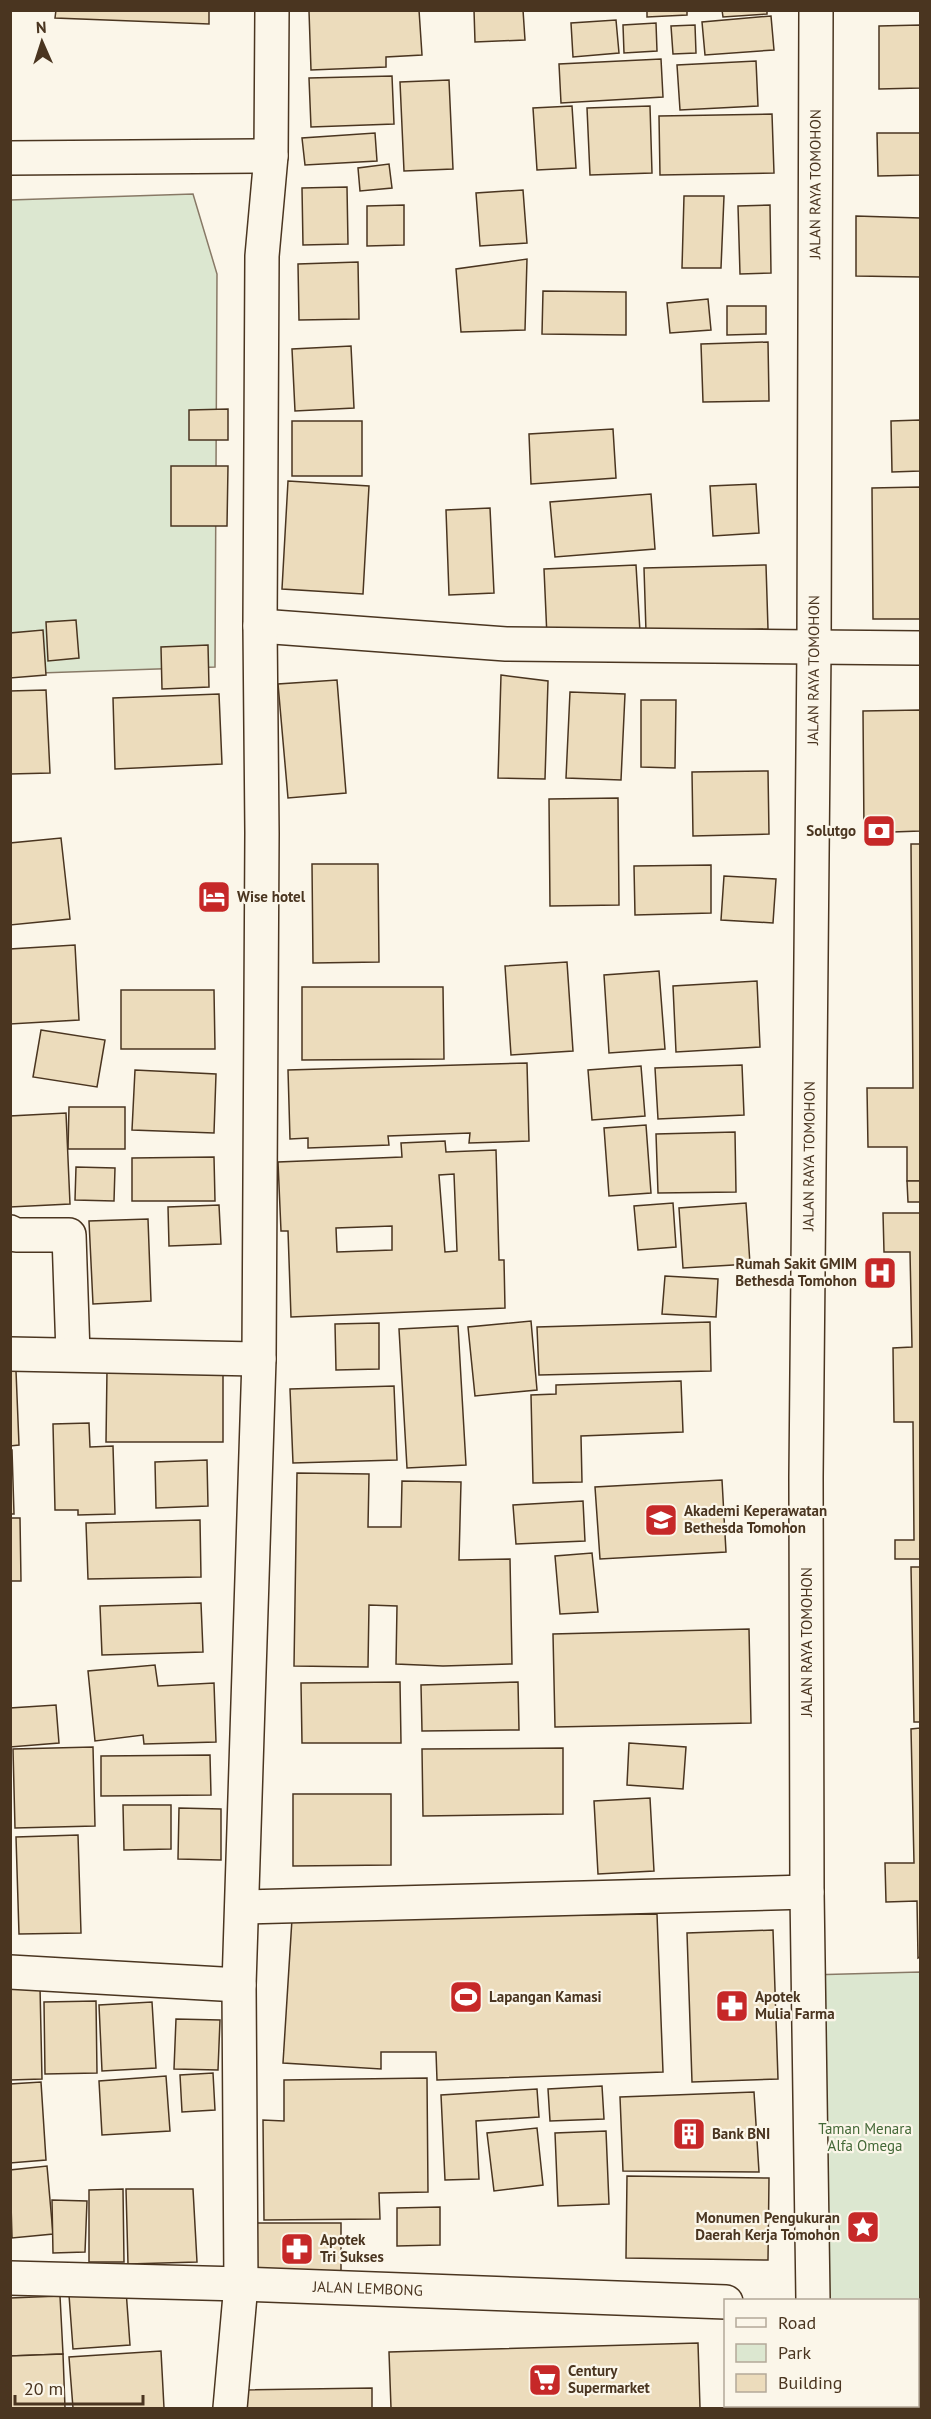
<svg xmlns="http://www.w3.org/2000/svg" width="931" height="2419" font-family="'PT Sans',sans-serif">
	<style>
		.green { fill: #dce7d0; stroke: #887966; stroke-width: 1.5 }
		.building { fill: #ecdcbc; stroke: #4a3520; stroke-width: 1.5; fill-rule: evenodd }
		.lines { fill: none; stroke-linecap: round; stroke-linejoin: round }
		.minor-casing { stroke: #4a3520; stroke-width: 36 }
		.major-casing { stroke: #4a3520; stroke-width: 36 }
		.highway-casing { stroke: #4a3520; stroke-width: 36 }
		.minor { stroke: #fbf6e9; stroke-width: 33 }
		.major { stroke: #fbf6e9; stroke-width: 33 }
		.highway { stroke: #fbf6e9; stroke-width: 33 }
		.labels { text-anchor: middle; stroke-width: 4.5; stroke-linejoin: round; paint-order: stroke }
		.street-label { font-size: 15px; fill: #4a3520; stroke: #fbf6e9 }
		.poi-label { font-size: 15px; font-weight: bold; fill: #4a3520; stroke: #fbf6e9; text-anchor: start }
		.park-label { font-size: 15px; fill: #436837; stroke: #fbf6e9 }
	</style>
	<rect width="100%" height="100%" fill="#fbf6e9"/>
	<g class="green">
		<polygon points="193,194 217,274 215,667 11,674 10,200"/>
		<polygon points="920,1972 920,2408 811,2408 811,2406 918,2406 918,2300 811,2300 808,1975"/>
	</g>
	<g class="building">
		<polygon points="56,10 209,10 209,24 55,18"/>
		<polygon points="419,10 422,55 386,57 386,67 311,70 309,11"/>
		<polygon points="474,10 523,10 525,40 475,42"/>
		<polygon points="647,10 687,10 687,15 647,17"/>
		<polygon points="722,10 767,10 767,14 723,17"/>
		<polygon points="771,16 774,50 705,55 702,22"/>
		<polygon points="616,20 619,53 573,57 571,23"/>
		<polygon points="656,23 657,51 624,53 623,25"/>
		<polygon points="695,25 696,53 673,54 671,26"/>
		<polygon points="920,25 920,88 879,89 879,26"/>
		<polygon points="661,59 663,97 561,103 559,64"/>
		<polygon points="756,61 758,106 680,110 677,65"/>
		<polygon points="392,76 394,124 311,127 309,78"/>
		<polygon points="449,80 453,169 404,171 400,82"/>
		<polygon points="572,106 576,168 537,170 533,108"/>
		<polygon points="650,106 652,173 590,175 587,108"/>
		<polygon points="772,114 774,173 660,175 659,116"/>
		<polygon points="375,133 377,161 305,165 302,138"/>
		<polygon points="877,133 920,133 920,175 878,176"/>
		<polygon points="389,164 392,188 360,191 358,168"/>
		<polygon points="347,187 348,244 303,245 302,188"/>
		<polygon points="523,190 527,243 480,246 476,193"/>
		<polygon points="684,196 724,196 721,268 682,268"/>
		<polygon points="404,205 404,245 367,246 367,206"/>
		<polygon points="770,205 771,273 740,274 738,206"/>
		<polygon points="856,216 920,218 920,277 856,276"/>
		<polygon points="527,259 525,330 461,332 456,269"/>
		<polygon points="358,262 359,319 299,320 298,264"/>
		<polygon points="543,291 626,292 626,335 542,334"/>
		<polygon points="708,299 711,330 670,333 667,303"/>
		<polygon points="727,306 766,306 766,334 727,335"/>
		<polygon points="768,342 769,401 703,402 701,344"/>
		<polygon points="351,346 354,408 295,411 292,349"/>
		<polygon points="228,409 228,440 189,440 189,410"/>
		<polygon points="920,420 920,471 892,472 891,421"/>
		<rect x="292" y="421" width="70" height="55"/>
		<polygon points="613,429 616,478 531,484 529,434"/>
		<polygon points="171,466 228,466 227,526 171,526"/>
		<polygon points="288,481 369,486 363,594 282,589"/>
		<polygon points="756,484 759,533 713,536 710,486"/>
		<polygon points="920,487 920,619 873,619 872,488"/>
		<polygon points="651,494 655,549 555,557 550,502"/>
		<polygon points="490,508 494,593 449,595 446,510"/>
		<polygon points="636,565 640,632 547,637 544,569"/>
		<polygon points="766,565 768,629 646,632 644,568"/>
		<polygon points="76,620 79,658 48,661 46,622"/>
		<polygon points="43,630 46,675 10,678 10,633"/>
		<polygon points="208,645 209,687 162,689 161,647"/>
		<polygon points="501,675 548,681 545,779 498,778"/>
		<polygon points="337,680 346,793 288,798 278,684"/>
		<polygon points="46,690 50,773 10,774 10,691"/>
		<polygon points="570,692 625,694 621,780 566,778"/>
		<polygon points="219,694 222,764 115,769 113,698"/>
		<polygon points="641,700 676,700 675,768 641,767"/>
		<polygon points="920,710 920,831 864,833 863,711"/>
		<polygon points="768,771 769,834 693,836 692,772"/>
		<polygon points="618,798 619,905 550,906 549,799"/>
		<polygon points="61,838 70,919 10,925 10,843"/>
		<polygon points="911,844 920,844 920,1181 907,1181 907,1147 868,1147 867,1088 913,1088"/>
		<polygon points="312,864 378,864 379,962 313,963"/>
		<polygon points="711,865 711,913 635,915 634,866"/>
		<polygon points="724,876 776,879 773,923 721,920"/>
		<polygon points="75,945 79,1020 10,1024 10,949"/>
		<polygon points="567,962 573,1051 511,1055 505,966"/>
		<polygon points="659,971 665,1049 609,1053 604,975"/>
		<polygon points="757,981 760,1047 676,1052 673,986"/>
		<polygon points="302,987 443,987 444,1059 302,1060"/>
		<polygon points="121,990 214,990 215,1049 121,1049"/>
		<polygon points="41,1030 105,1040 97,1087 33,1077"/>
		<polygon points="527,1063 529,1141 469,1143 470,1133 388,1136 389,1145 308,1148 308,1138 290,1139 288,1070"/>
		<polygon points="742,1065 744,1115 658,1119 655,1068"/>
		<polygon points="641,1066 645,1116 592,1120 588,1070"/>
		<polygon points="135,1070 216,1074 214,1133 132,1130"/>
		<polygon points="69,1107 125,1107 125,1149 68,1149"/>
		<polygon points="66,1113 70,1204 10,1207 10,1116"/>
		<polygon points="646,1125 651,1193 609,1196 604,1128"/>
		<polygon points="735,1132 736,1192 658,1193 656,1134"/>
		<path d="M 445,1141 L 446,1152 L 496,1150 L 499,1260 L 504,1260 L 505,1308 L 291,1317 L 288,1231 L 281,1231 L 278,1162 L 402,1157 L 401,1143 ZM 454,1174 L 457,1251 L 445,1252 L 439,1175 ZM 392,1226 L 392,1250 L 337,1252 L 336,1228 Z"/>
		<polygon points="214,1157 215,1201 132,1201 132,1158"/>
		<polygon points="76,1167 115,1168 114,1201 75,1200"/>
		<polygon points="907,1181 920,1181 920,1202 908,1202"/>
		<polygon points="673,1203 676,1247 638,1250 634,1206"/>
		<polygon points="746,1203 750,1264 683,1268 679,1208"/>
		<polygon points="219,1205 221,1244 169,1246 168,1207"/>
		<polygon points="883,1213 920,1213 920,1559 895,1559 895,1540 914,1540 913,1422 894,1422 893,1348 912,1347 910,1252 884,1252"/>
		<polygon points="148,1219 151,1301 93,1304 89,1221"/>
		<polygon points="665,1276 718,1279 716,1317 662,1314"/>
		<polygon points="531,1321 537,1390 475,1396 468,1327"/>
		<polygon points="710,1322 711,1371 539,1375 537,1327"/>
		<polygon points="379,1323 379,1369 336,1370 335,1324"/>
		<polygon points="458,1326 466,1465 407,1468 399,1329"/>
		<polygon points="107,1370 223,1370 223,1442 106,1442"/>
		<polygon points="10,1371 16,1371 19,1445 10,1446"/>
		<polygon points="681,1381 683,1432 581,1436 582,1482 533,1483 531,1395 556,1394 556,1385"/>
		<polygon points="394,1386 397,1460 293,1463 290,1389"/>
		<polygon points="89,1423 90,1447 113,1446 115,1514 78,1515 78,1510 55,1510 53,1424"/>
		<polygon points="10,1450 12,1450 14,1514 10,1514"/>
		<polygon points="207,1460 208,1506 156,1508 155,1462"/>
		<polygon points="297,1473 369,1474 368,1527 401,1527 402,1481 461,1482 459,1560 510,1559 512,1664 443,1666 396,1664 397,1606 369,1605 368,1667 294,1666"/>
		<polygon points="722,1480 726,1552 600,1559 595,1487"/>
		<polygon points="583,1501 585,1541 516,1544 513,1505"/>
		<polygon points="10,1518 20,1518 21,1581 10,1581"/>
		<polygon points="200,1520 201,1577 88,1579 86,1523"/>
		<polygon points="592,1553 598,1612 560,1614 555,1556"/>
		<polygon points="911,1567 920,1567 920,1722 914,1722"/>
		<polygon points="201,1603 203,1652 102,1655 100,1606"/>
		<polygon points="749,1629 751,1723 555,1727 553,1634"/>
		<polygon points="155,1665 158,1686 214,1683 216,1742 144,1744 143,1735 95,1741 88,1671"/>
		<polygon points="400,1682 401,1743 302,1743 301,1683"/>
		<polygon points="518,1682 519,1730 422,1731 421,1685"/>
		<polygon points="56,1705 59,1743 10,1747 10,1708"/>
		<polygon points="920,1728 920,1957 918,1958 917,1901 886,1902 885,1863 914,1863 911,1729"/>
		<polygon points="629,1743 686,1747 683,1789 627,1785"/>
		<polygon points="93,1747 95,1826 15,1828 13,1749"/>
		<polygon points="563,1748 563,1814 423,1816 422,1749"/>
		<polygon points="210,1755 211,1795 101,1796 101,1756"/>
		<polygon points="293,1794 391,1794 391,1865 293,1866"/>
		<polygon points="650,1798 654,1871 598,1874 594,1801"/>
		<polygon points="123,1805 171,1805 171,1849 124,1850"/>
		<polygon points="179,1808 221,1809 221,1860 178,1859"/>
		<polygon points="78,1835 81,1933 19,1934 16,1837"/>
		<polygon points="657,1914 663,2072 437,2080 436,2052 381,2052 381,2069 283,2063 292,1919"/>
		<polygon points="773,1930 778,2079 692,2082 687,1933"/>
		<polygon points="40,1987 42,2079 10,2080 10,1988"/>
		<polygon points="96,2001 97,2073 45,2074 44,2002"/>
		<polygon points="152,2002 156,2068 102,2071 99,2005"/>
		<polygon points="176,2019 220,2020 218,2070 174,2069"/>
		<polygon points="213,2073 215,2110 182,2112 180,2075"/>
		<polygon points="166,2076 170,2131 102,2135 99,2081"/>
		<polygon points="427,2078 428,2192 379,2193 380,2219 264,2220 263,2120 284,2121 284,2080"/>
		<polygon points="41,2082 46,2160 10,2163 10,2084"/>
		<polygon points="602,2086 604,2119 550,2121 548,2089"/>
		<polygon points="537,2089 539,2117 476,2121 479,2179 445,2180 441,2095"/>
		<polygon points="754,2092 759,2172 623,2171 620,2097"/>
		<polygon points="537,2128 543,2185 494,2191 487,2133"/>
		<polygon points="606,2131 609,2204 558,2206 555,2133"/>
		<polygon points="47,2166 53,2234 12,2238 10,2170"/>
		<polygon points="627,2176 769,2178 768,2260 626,2258"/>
		<polygon points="123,2189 124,2262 89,2262 89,2190"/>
		<polygon points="126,2189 193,2189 197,2262 128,2264"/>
		<polygon points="52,2200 87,2201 85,2252 53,2253"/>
		<polygon points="440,2207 440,2245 397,2246 397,2208"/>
		<polygon points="252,2223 341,2223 341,2275 252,2274"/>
		<polygon points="126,2290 130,2345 73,2349 69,2295"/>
		<polygon points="60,2296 63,2354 10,2356 10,2298"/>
		<polygon points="698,2343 700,2408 391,2408 389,2352"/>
		<polygon points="161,2351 164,2408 73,2408 69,2357"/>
		<polygon points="63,2354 65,2408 10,2408 10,2356"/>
		<polygon points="372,2388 372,2408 241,2408 240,2390"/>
	</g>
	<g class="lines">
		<defs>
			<g id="minor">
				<polyline points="10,158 271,156"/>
				<polyline points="260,626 506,644 920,648"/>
				<polyline points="10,1232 16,1235 69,1235 73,1354"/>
				<polyline points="10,1354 259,1359"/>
				<polyline points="242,1907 807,1892"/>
				<polyline points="10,1972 239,1985"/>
			</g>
			<g id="major">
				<path id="s1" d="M 10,2278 L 241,2284 L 726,2302"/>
				<polyline points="230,2408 241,2284 239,1985 259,1359 262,833 260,626 262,256 271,156 272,10"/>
			</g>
			<g id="highway">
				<path id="s2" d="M 813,2300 L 807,1892 L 806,1477 L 814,648 L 816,10"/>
				<polyline points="812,2408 812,2406"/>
			</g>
		</defs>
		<use href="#minor" class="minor-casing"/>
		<use href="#major" class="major-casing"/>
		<use href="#highway" class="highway-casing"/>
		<use href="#minor" class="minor"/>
		<use href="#major" class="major"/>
		<use href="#highway" class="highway"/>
	</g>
	<defs>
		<symbol id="bank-square" viewBox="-11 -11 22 22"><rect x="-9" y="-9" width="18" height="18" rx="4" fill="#c62828" stroke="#fbf6e9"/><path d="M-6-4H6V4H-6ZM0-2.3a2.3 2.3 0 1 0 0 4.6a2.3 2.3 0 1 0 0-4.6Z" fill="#fff"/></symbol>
		<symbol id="hotel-square" viewBox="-11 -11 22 22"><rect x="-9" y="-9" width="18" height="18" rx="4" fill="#c62828" stroke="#fbf6e9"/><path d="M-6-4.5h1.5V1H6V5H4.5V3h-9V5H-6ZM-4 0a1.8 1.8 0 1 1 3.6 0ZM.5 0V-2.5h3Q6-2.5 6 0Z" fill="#fff"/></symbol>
		<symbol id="hospital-square" viewBox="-11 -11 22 22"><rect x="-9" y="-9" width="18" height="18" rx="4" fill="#c62828" stroke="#fbf6e9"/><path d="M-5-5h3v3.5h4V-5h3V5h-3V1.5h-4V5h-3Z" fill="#fff"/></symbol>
		<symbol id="university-square" viewBox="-11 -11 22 22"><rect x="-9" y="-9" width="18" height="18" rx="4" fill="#c62828" stroke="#fbf6e9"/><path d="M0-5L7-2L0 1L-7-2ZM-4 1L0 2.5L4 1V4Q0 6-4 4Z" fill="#fff"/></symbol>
		<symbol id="stadium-square" viewBox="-11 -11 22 22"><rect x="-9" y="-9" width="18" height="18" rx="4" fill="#c62828" stroke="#fbf6e9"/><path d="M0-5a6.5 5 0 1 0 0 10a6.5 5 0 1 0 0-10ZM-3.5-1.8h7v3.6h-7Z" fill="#fff"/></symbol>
		<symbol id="pharmacy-square" viewBox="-11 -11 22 22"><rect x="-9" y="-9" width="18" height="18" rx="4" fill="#c62828" stroke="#fbf6e9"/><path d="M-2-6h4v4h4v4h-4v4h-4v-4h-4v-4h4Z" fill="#fff"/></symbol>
		<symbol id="building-square" viewBox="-11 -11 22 22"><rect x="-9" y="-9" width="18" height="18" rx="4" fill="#c62828" stroke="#fbf6e9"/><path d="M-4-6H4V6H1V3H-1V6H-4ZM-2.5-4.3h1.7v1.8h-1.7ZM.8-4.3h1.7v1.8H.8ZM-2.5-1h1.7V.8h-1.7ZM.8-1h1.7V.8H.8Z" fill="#fff"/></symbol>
		<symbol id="sight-square" viewBox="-11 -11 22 22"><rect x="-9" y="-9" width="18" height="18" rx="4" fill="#c62828" stroke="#fbf6e9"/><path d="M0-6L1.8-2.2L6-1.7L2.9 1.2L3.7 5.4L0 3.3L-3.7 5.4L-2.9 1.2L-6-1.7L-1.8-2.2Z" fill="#fff"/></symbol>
		<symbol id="supermarket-square" viewBox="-11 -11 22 22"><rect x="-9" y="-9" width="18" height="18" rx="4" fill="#c62828" stroke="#fbf6e9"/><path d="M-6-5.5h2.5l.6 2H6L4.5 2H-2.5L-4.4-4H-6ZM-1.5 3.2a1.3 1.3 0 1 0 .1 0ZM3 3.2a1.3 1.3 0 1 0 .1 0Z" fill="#fff"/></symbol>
	</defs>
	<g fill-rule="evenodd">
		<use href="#bank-square" x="860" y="812" width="38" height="38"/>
		<use href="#hotel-square" x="195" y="878" width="38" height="38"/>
		<use href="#hospital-square" x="861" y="1254" width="38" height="38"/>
		<use href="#university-square" x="642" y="1501" width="38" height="38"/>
		<use href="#stadium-square" x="447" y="1978" width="38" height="38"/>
		<use href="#pharmacy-square" x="713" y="1987" width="38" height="38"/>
		<use href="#building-square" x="670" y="2115" width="38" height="38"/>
		<use href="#sight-square" x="844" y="2208" width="38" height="38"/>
		<use href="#pharmacy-square" x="278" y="2230" width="38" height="38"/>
		<use href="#supermarket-square" x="526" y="2361" width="38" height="38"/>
	</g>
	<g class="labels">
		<g class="street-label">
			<text dy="5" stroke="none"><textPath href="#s2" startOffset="2116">JALAN RAYA TOMOHON</textPath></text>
			<text dy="5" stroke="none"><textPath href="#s2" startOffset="1630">JALAN RAYA TOMOHON</textPath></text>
			<text dy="5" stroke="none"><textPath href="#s2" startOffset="1144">JALAN RAYA TOMOHON</textPath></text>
			<text transform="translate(807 1642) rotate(-90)" y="5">JALAN RAYA TOMOHON</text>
			<text dy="5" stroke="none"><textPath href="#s1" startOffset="358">JALAN LEMBONG</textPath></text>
		</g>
		<g class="poi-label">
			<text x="856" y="836" text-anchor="end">Solutgo</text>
			<text x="237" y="902">Wise hotel</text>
			<text x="857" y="1269" text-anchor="end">Rumah Sakit GMIM<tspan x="857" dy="17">Bethesda Tomohon</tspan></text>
			<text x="684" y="1516">Akademi Keperawatan<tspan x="684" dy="17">Bethesda Tomohon</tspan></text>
			<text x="489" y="2002">Lapangan Kamasi</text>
			<text x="755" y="2002">Apotek<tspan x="755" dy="17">Mulia Farma</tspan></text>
			<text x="712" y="2139">Bank BNI</text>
			<text x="840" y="2223" text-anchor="end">Monumen Pengukuran<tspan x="840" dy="17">Daerah Kerja Tomohon</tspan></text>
			<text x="320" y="2245">Apotek<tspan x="320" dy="17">Tri Sukses</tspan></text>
			<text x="568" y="2376">Century<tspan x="568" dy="17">Supermarket</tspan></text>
		</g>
		<g class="park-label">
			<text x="865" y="2134">Taman Menara<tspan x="865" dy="17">Alfa Omega</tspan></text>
		</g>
	</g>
	<rect width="931" height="2419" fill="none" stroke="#4a3520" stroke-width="24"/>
	<rect x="724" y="2299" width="195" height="108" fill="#fbf6e9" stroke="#b4a999" stroke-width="1.5"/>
	<rect x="736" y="2318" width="30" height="9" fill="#fbf6e9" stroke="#b4a999" stroke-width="1.5"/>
	<text x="778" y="2329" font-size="18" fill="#4a3520">Road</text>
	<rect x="736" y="2344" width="30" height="18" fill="#dce7d0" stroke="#b4a999" stroke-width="1.5"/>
	<text x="778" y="2359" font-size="18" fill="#4a3520">Park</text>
	<rect x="736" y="2374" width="30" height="18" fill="#ecdcbc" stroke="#b4a999" stroke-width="1.5"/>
	<text x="778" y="2389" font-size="18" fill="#4a3520">Building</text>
	<g transform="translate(42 42) rotate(357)" stroke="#fbf6e9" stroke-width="4.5" paint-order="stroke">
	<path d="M0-4.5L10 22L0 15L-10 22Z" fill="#4a3520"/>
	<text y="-9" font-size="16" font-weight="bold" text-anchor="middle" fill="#4a3520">N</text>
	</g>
	<path d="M15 2395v9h128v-9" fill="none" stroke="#4a3520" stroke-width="3"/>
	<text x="24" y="2395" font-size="18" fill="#4a3520" stroke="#fbf6e9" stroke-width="4.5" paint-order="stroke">20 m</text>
</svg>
